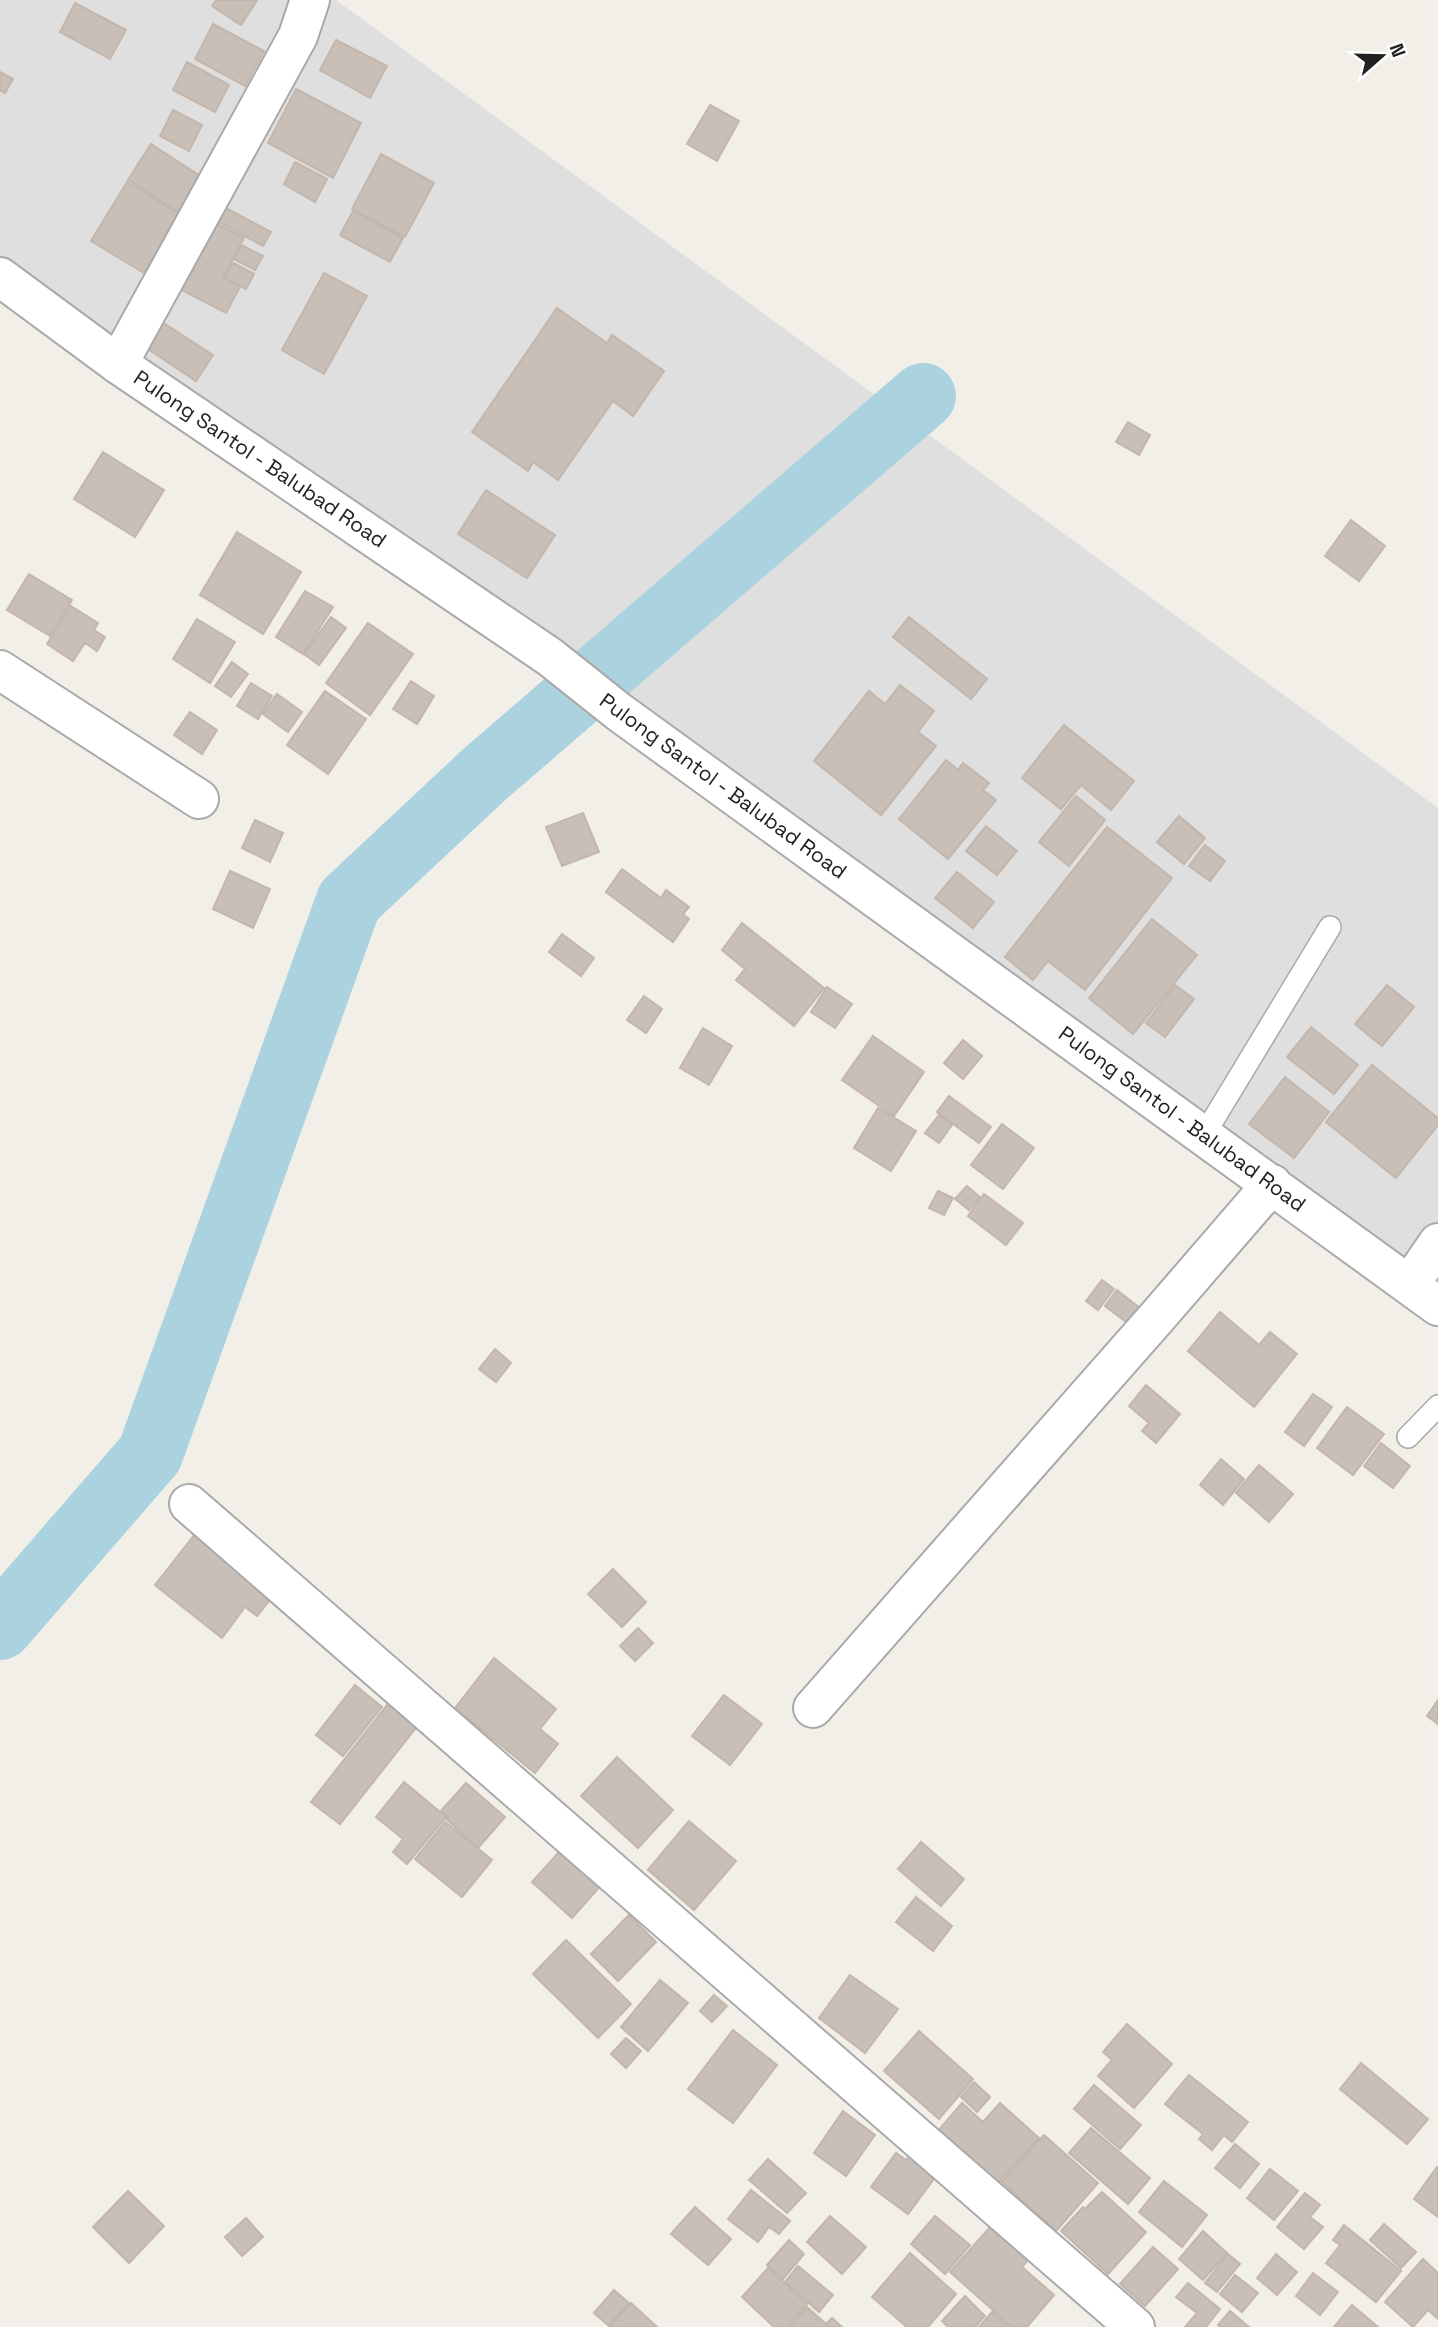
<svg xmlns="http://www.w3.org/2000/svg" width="1438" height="2327" font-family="'Space Grotesk',sans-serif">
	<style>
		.residential { fill: #e0dfdf }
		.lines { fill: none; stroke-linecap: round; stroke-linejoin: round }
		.river { stroke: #aad3df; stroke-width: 66 }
		.building { fill: #c7bfb8; stroke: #c4b6ab; stroke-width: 2 }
		.service-casing { stroke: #a9a9a9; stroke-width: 24 }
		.minor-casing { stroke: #a9a9a9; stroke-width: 42 }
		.tertiary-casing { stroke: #a9a9a9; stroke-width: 42 }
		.service { stroke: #fff; stroke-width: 21 }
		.minor { stroke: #fff; stroke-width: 38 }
		.tertiary { stroke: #fff; stroke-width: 38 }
		.labels { text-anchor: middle; stroke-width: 5; stroke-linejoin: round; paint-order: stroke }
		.street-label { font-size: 21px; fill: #222; stroke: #fff }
	</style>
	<rect width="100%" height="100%" fill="#f2efe9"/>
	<polygon class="residential" points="0,0 336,0 1438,808 1438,1316 0,267"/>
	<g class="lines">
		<polyline class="river" points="0,1627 150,1454 349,901 486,773 923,396"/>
	</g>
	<g class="building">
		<polygon points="216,0 257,0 241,25 212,6"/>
		<polygon points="75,3 126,30 110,59 60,32"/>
		<polygon points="213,24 264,51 245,86 195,59"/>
		<polygon points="336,40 387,66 370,98 320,70"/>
		<polygon points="187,62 229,85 215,112 173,90"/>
		<polygon points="0,72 13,79 5,93 0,90"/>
		<polygon points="296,89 361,123 333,178 268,143"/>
		<polygon points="710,105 739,121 717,161 687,144"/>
		<polygon points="173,110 202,125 189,151 160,136"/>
		<polygon points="151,144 202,177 180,213 128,180"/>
		<polygon points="381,154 434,183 405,237 352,209"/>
		<polygon points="295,162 327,179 315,202 284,184"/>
		<polygon points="127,182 180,214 144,273 91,241"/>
		<polygon points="222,206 271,232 263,246 215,220"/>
		<polygon points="353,211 403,238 390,262 340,235"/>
		<polygon points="213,222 244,238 223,278 240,287 226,313 178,288"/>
		<polygon points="241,245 263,256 255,270 234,259"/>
		<polygon points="233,263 254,274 246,289 225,278"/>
		<polygon points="324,273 367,296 324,374 282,350"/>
		<polygon points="557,308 607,343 612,335 664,371 633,416 613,401 558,480 533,462 528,471 472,432"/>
		<polygon points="156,318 213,355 196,381 139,343"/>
		<polygon points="1128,422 1150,435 1139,455 1116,442"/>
		<polygon points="103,452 164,490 135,537 74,499"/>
		<polygon points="486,490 555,535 527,578 458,534"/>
		<polygon points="1351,520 1385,546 1359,581 1325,556"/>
		<polygon points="237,532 301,572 263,634 200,595"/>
		<polygon points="29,574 72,600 50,636 7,610"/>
		<polygon points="305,591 333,607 303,654 276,637"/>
		<polygon points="71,606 98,623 94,630 105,637 97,651 85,643 73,661 47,644"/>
		<polygon points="331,617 346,628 319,665 304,654"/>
		<polygon points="909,617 987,679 971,699 893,637"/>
		<polygon points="197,619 235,642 210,683 173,659"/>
		<polygon points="368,623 413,654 370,715 326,683"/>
		<polygon points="232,662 248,674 231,697 215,686"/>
		<polygon points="411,681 434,696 417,724 393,709"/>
		<polygon points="251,683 272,696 258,719 237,706"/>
		<polygon points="900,685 934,711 918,732 936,746 881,815 814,761 869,691 885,704"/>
		<polygon points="325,691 366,719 328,774 287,745"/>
		<polygon points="277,694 302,712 288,732 263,714"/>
		<polygon points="190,712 217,730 202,754 174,735"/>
		<polygon points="1064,725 1134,781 1111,810 1081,785 1061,809 1022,778"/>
		<polygon points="946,760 958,770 963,763 989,783 983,790 996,800 948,859 899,819"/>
		<polygon points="1076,796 1105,820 1069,866 1039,842"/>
		<polygon points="583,813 599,852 562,866 546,827"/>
		<polygon points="1179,816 1205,838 1184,864 1157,842"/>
		<polygon points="255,820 283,833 270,862 242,848"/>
		<polygon points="986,826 1017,851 997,875 966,851"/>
		<polygon points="1107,827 1172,878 1085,990 1048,961 1033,980 1005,957"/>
		<polygon points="1205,845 1225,861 1210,881 1189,866"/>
		<polygon points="622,869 661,898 666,890 689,907 683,914 689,919 673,942 606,892"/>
		<polygon points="230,871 270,889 253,928 213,909"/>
		<polygon points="957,872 994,902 973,928 935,898"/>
		<polygon points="1152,919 1197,955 1133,1034 1089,998"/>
		<polygon points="742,923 824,988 794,1026 736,980 745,969 722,950"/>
		<polygon points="562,934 594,958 581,976 549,952"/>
		<polygon points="1175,985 1194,999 1165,1037 1146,1023"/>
		<polygon points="1387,985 1414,1007 1382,1046 1355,1024"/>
		<polygon points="827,987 852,1004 835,1028 811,1012"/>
		<polygon points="644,996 662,1009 646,1033 627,1020"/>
		<polygon points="1311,1027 1358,1065 1334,1094 1287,1057"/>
		<polygon points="703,1028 732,1046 709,1085 680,1068"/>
		<polygon points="873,1036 924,1072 894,1116 842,1080"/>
		<polygon points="963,1040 982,1056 963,1079 944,1063"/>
		<polygon points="1372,1065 1438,1118 1438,1125 1396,1178 1326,1122"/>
		<polygon points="1285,1077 1329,1112 1294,1158 1249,1124"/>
		<polygon points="949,1096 991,1127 979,1143 937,1112"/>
		<polygon points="878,1108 916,1131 891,1171 854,1148"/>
		<polygon points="939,1115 952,1125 939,1143 925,1133"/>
		<polygon points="1002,1124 1034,1148 1003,1189 971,1165"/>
		<polygon points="967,1186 980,1197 969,1210 955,1199"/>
		<polygon points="938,1191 953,1198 944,1215 929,1208"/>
		<polygon points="984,1194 1023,1223 1006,1245 968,1216"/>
		<polygon points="1102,1280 1114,1289 1098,1310 1086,1301"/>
		<polygon points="1117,1290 1141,1309 1129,1324 1105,1306"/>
		<polygon points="1220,1312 1259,1345 1270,1332 1297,1354 1254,1407 1188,1351"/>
		<polygon points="495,1349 511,1363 496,1382 479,1369"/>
		<polygon points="1146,1385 1180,1414 1156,1443 1142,1431 1149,1423 1129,1406"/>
		<polygon points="1313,1394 1332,1407 1304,1446 1285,1432"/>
		<polygon points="1347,1407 1384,1434 1353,1475 1317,1448"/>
		<polygon points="1381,1443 1410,1466 1393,1488 1364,1466"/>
		<polygon points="1221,1459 1244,1479 1223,1505 1200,1485"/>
		<polygon points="1259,1465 1293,1494 1269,1522 1236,1493"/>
		<polygon points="199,1529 277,1591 257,1616 245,1607 222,1638 155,1585"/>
		<polygon points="613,1569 646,1602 622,1627 588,1594"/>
		<polygon points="638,1628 653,1643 635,1661 620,1646"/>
		<polygon points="494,1658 556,1709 540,1729 558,1744 535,1773 455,1708"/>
		<polygon points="355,1685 382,1707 343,1756 316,1735"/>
		<polygon points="724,1695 762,1724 730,1765 692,1736"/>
		<polygon points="394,1696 423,1719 340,1824 311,1802"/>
		<polygon points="1438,1700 1438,1724 1427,1716"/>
		<polygon points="617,1757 673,1810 638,1848 581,1796"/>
		<polygon points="404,1782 446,1817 407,1864 393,1852 403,1839 376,1817"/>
		<polygon points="466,1783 505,1817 478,1848 446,1819 448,1817 441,1811"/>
		<polygon points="689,1821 736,1861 694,1910 648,1870"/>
		<polygon points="445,1822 492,1860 462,1897 415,1859"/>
		<polygon points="569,1841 609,1876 572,1918 532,1882"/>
		<polygon points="921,1842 964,1879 941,1906 898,1869"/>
		<polygon points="916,1897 952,1926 933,1951 896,1922"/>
		<polygon points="629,1915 656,1942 618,1981 591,1954"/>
		<polygon points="566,1940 631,2004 598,2038 533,1974"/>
		<polygon points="850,1975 898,2009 865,2053 819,2018"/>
		<polygon points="660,1980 688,2003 648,2051 621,2027"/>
		<polygon points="714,1995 727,2006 712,2022 700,2011"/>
		<polygon points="1127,2024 1172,2064 1134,2108 1098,2076 1112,2060 1103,2052"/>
		<polygon points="733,2030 777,2065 733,2123 688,2089"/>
		<polygon points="919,2031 973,2079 939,2119 884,2071"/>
		<polygon points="626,2038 641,2051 626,2068 611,2054"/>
		<polygon points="1361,2063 1428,2119 1407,2144 1340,2089"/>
		<polygon points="1189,2075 1248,2122 1232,2142 1224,2135 1212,2150 1199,2139 1203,2134 1165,2104"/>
		<polygon points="974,2082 990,2097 977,2112 961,2097"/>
		<polygon points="1094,2085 1141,2125 1120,2149 1074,2109"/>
		<polygon points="962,2103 983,2122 1000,2103 1039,2138 997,2184 938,2131"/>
		<polygon points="843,2111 875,2135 846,2176 814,2153"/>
		<polygon points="1091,2128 1150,2178 1128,2204 1069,2153"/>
		<polygon points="1044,2135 1098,2183 1056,2231 1002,2182"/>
		<polygon points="1235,2144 1259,2164 1240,2188 1215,2168"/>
		<polygon points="913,2152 939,2172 908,2214 871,2187 896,2153 906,2160"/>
		<polygon points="768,2159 806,2193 787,2213 749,2180"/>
		<polygon points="1437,2167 1438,2168 1438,2217 1414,2199"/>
		<polygon points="1270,2169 1298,2191 1274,2220 1247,2198"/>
		<polygon points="1164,2181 1207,2215 1182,2247 1139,2212"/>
		<polygon points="751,2190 790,2221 779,2234 769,2227 758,2242 728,2219"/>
		<polygon points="128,2191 164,2226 129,2263 93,2227"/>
		<polygon points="1102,2192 1146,2232 1108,2274 1061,2231 1083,2207 1085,2209"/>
		<polygon points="1305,2193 1320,2205 1310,2217 1323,2227 1304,2249 1277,2227"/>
		<polygon points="695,2207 731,2239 708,2265 671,2234"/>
		<polygon points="1001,2215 1038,2248 1022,2267 1054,2295 1027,2327 1012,2327 950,2272"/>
		<polygon points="830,2216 866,2247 842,2274 807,2242"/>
		<polygon points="935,2216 970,2245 945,2274 911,2244"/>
		<polygon points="246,2218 263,2237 242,2256 225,2237"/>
		<polygon points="1384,2224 1416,2252 1401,2268 1370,2240"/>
		<polygon points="1344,2225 1401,2271 1376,2302 1326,2263 1340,2245 1333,2240"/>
		<polygon points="1203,2231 1227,2253 1203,2280 1179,2259"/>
		<polygon points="789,2240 804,2254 783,2279 767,2265"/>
		<polygon points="1153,2247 1178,2269 1145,2306 1120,2284"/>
		<polygon points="910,2253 956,2294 928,2327 907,2327 872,2297"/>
		<polygon points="1228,2254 1240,2264 1217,2292 1205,2283"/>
		<polygon points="1276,2254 1297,2272 1277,2295 1257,2278"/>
		<polygon points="1423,2259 1438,2273 1438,2319 1428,2310 1413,2327 1385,2302"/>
		<polygon points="798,2266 833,2295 819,2312 785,2282"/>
		<polygon points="768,2268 807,2304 786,2327 774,2327 742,2297"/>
		<polygon points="1313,2273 1338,2292 1320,2315 1296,2296"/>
		<polygon points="1235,2275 1258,2293 1242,2312 1220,2294"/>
		<polygon points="1188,2283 1220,2309 1206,2327 1185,2327 1197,2313 1176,2297"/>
		<polygon points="614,2290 629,2303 609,2326 594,2313"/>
		<polygon points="965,2296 985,2316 975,2327 948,2327 942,2321"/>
		<polygon points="631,2303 657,2327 610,2327"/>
		<polygon points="1352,2305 1378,2327 1334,2327"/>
		<polygon points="807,2307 826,2324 832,2318 842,2327 789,2327"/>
		<polygon points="1230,2311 1249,2327 1220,2327 1218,2325"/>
		<polygon points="992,2312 1009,2327 979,2327"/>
	</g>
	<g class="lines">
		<defs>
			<g id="service">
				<polyline points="1204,1135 1330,927"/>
				<polyline points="1408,1437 1438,1406"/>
			</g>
			<g id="minor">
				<polyline points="118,364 298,36 310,0"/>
				<polyline points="0,670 199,799"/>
				<polyline points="1410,1284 1438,1243"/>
				<polyline points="189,1504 1135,2327"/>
				<polyline points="813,1708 1158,1316 1272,1184"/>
			</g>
			<polyline id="tertiary" points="0,277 118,364 550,657 619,712 1438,1306"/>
		</defs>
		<use href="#service" class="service-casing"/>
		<use href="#minor" class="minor-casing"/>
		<use href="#tertiary" class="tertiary-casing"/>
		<use href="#service" class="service"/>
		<use href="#minor" class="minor"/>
		<use href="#tertiary" class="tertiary"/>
	</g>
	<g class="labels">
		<g class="street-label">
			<text transform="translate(260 459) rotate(34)" y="7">Pulong Santol - Balubad Road</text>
			<text transform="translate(723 786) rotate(36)" y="7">Pulong Santol - Balubad Road</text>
			<text transform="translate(1182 1119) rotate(36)" y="7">Pulong Santol - Balubad Road</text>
		</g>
	</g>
	<g transform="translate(1382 56) rotate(70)" stroke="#ffffff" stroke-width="5" paint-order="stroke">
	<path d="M0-5L12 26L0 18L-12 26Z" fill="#222222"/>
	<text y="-10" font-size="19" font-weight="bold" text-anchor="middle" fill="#222222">N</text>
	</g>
</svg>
